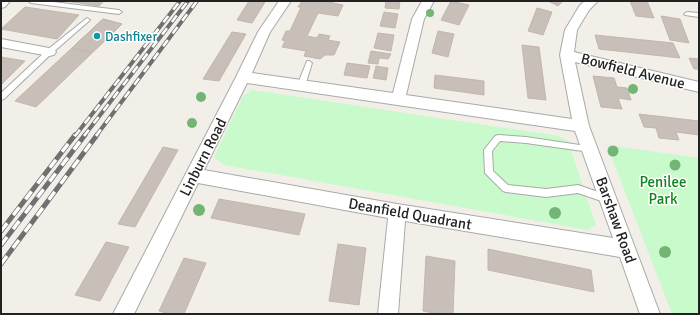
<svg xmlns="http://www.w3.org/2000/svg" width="700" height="315" font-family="Signika,sans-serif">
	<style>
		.park { fill: #c8facc }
		.building { fill: #c7bfb8; stroke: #c4b6ab }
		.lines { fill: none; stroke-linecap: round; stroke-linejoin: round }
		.lane-casing { stroke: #a9a9a9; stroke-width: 2 }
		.street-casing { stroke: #a9a9a9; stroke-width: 2 }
		.lane { fill: #fff; fill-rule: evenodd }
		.street { fill: #fff; fill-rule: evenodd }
		.rail-far1-casing { stroke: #707070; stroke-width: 4 }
		.rail-casing { stroke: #707070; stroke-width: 5 }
		.rail-far1 { stroke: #fff; stroke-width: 2.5; stroke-dasharray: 8; stroke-linecap: butt }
		.rail { stroke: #fff; stroke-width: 3.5; stroke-dasharray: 10; stroke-linecap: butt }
		.tree { fill: #74b475 }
		.culture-dot { fill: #0f9aa8; stroke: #fff; stroke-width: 1.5 }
		.labels { text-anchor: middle; stroke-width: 3; stroke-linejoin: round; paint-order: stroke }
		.far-culture-label { font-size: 13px; fill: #0d838f; stroke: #fff; text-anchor: start }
		.street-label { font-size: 15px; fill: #222; stroke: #fff }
		.park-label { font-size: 15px; fill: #0c8416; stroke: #fff }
	</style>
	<rect width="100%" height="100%" fill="#f2efe9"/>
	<g class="park">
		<polygon points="252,90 559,136 568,141 596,225 588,230 224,165 214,157 243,96"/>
		<polygon points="607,145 699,158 699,314 672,314"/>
	</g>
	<g class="building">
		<polygon points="66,1 104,1 99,6"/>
		<polygon points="249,1 265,2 252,23 237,20"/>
		<polygon points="302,1 324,1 343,5 338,16 318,13 307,36 317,38 319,34 330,36 328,40 340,42 334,55 325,55 320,59 304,56 306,51 282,47 285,41 282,40 286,31 290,31 301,7 298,7"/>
		<polygon points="386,1 400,1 399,9 385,8"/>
		<polygon points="451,1 469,5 459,25 441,20"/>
		<polygon points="548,1 563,1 558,6"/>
		<polygon points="630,1 647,1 654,18 636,16"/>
		<polygon points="25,7 79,15 57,39 1,29"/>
		<polygon points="537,8 552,12 543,35 528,31"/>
		<polygon points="384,12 398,14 395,28 380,26"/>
		<polygon points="661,16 680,19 689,43 670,40"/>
		<polygon points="103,19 122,24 36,107 15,101"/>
		<polygon points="103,19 122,24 92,53 72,48"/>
		<polygon points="438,31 454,34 448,57 432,53"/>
		<polygon points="232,32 246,34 219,81 203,79"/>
		<polygon points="378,33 394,35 391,51 374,48"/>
		<polygon points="595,35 673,43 680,58 599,49"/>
		<polygon points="522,45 539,47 546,100 528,98"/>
		<polygon points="371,51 391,54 388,59 379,58 378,64 368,63"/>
		<polygon points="1,57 25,61 1,85"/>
		<polygon points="689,58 699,59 699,69 694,69"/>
		<polygon points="347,63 370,66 367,78 344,75"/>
		<polygon points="376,66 388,68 386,80 373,78"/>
		<polygon points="435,75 484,81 484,95 434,88"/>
		<polygon points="593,76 614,78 617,87 627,88 631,100 618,98 622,109 601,107"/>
		<polygon points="639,114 699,121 699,135 676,132 679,140 659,138 656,128 644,127"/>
		<polygon points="163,147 178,150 135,227 118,224"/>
		<polygon points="219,199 305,214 299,235 211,218"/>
		<polygon points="106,242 129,247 100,301 75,295"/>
		<polygon points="338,244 366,248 359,305 329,301"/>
		<polygon points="488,249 591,270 594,292 488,270"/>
		<polygon points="426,256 455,261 453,314 439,314 423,311"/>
		<polygon points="184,258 206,263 184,314 169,314 159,311"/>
	</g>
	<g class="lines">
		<defs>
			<g id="lane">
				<polygon points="28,1 45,1 119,10 122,12 119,14 31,3"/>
				<polygon points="687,12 699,13 699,17 685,15 684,14"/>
				<polygon points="87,18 90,20 89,21 51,54 4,99 1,100 1,93 47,50"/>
				<polygon points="307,61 309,61 312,63 305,86 301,89 297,86"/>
				<polygon points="498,135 526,137 593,147 594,149 593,151 590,152 526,143 500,141 492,151 493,171 508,185 546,189 578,185 610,196 611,199 610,202 607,203 578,193 546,197 506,192 503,191 485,173 484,150 495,136"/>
			</g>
			<g id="street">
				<polygon points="1,1 10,1 5,7 1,8"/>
				<path d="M 279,1 L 291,1 L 270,32 L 252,73 L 393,93 L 412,19 L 422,1 L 434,1 L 424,19 L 406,95 L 572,119 L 560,55 L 565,30 L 580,5 L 585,1 L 598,1 L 589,10 L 577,30 L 574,52 L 699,82 L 699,92 L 575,62 L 589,126 L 660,314 L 640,314 L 620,257 L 405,221 L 398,314 L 378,314 L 388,218 L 198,183 L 134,314 L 113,314 L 236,77 L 258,32 ZM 247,83 L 575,131 L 613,238 L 397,204 L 204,170 Z"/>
				<polygon points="1,39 49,48 54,49 56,52 54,55 49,56 1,47"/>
			</g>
		</defs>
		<use href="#lane" class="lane-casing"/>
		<use href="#street" class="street-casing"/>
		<use href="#lane" class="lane"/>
		<use href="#street" class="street"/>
		<defs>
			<g id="rail-far1">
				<polyline points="75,136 180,1"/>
				<polyline points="84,136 188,1"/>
				<polyline points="96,136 197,1"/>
			</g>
			<g id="rail">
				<polyline points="1,231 75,135"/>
				<polyline points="1,245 85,135"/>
				<polyline points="1,264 97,135"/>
			</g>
		</defs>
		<use href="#rail-far1" class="rail-far1-casing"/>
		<use href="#rail" class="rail-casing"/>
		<use href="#rail-far1" class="rail-far1"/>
		<use href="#rail" class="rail"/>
	</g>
	<g class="tree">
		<circle cx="430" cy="13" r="4"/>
		<circle cx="633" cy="89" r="5"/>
		<circle cx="201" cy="97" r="5"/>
		<circle cx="192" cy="123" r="5"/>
		<circle cx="613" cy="151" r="5.5"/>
		<circle cx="675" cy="165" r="5.5"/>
		<circle cx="199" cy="210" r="6"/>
		<circle cx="555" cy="213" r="6"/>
		<circle cx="665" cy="252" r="6"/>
	</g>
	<circle class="culture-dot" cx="97" cy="36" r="4"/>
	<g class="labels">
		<g class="far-culture-label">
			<text x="105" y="41">Dashfixer</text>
		</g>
		<g class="street-label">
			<text transform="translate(633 71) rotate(14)" y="5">Bowfield Avenue</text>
			<text transform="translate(203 157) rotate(-63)" y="5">Linburn Road</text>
			<text transform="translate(410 214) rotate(10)" y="5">Deanfield Quadrant</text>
			<text transform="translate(616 220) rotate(70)" y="5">Barshaw Road</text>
		</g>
		<g class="park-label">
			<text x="663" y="187">Penilee<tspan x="663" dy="17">Park</tspan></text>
		</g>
	</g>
	<rect width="700" height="315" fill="none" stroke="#222222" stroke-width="4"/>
</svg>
